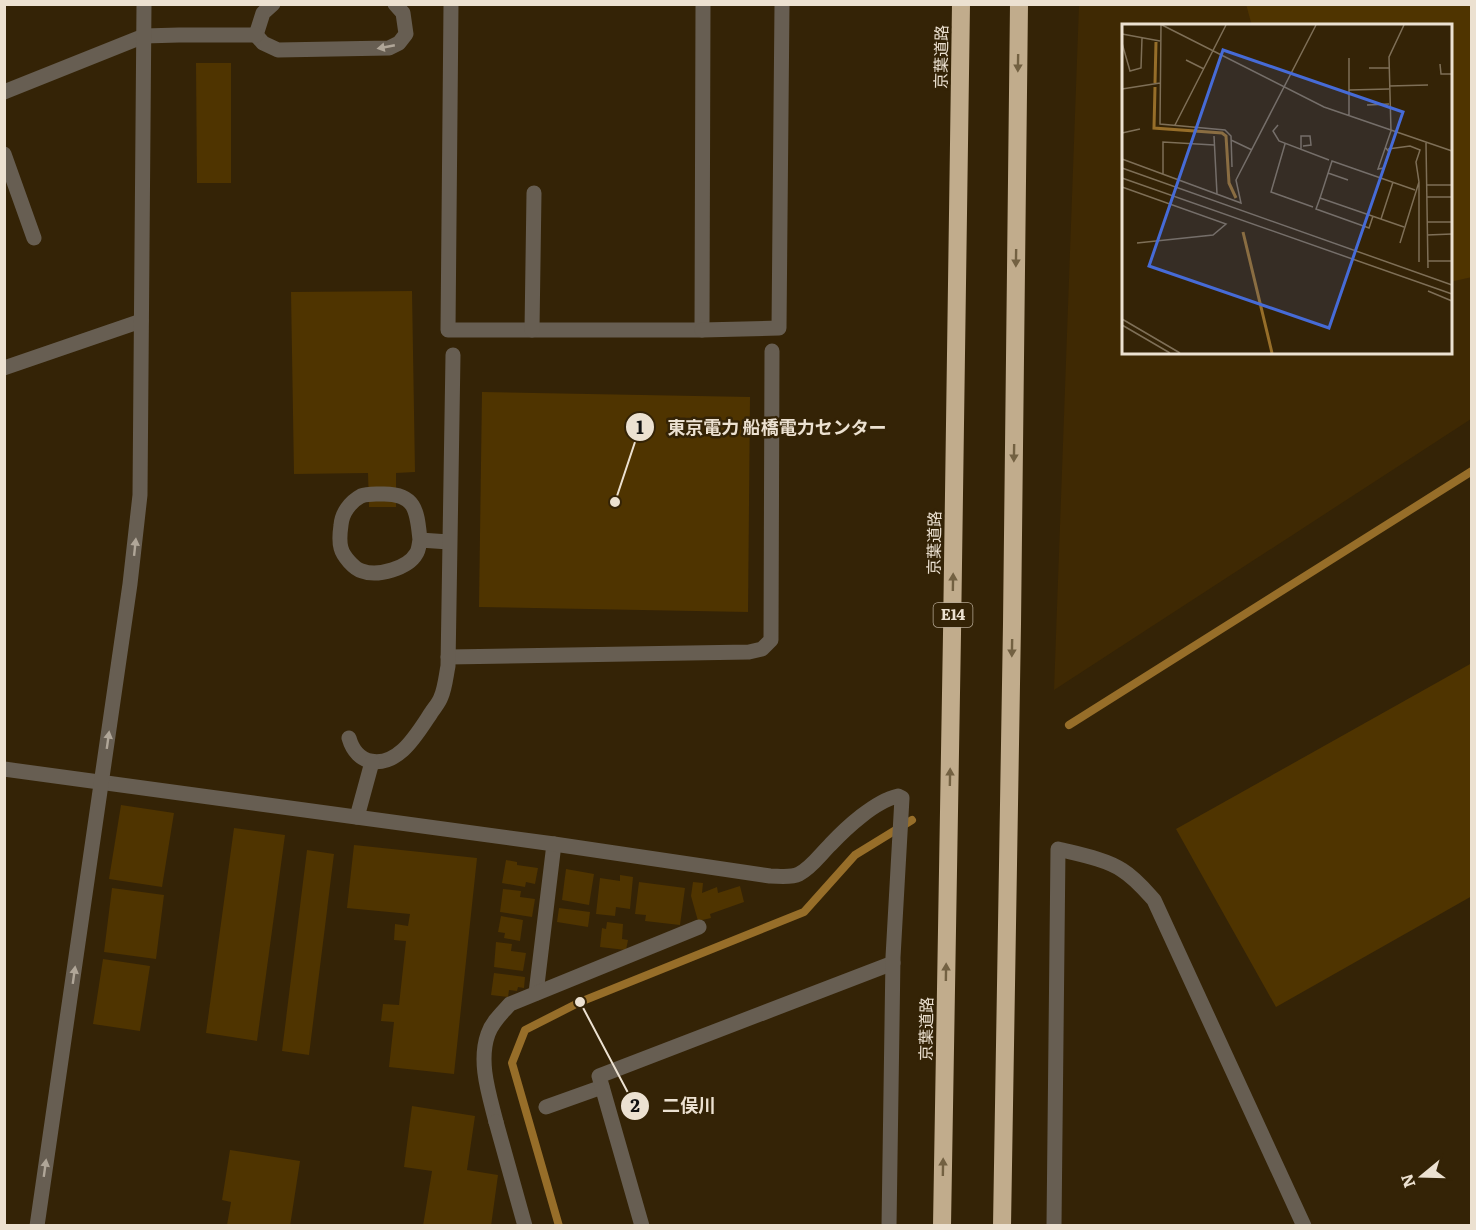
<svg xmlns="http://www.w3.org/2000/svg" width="1476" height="1230" font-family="Literata,'Noto Sans JP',serif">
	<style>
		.built { fill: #3f2903; fill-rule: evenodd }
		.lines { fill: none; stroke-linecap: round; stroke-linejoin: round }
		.stream { stroke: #976e29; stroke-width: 8 }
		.building { fill: #4f3400 }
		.lane { stroke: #675e52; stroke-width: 15 }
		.street { stroke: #675e52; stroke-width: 15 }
		.highway { stroke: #c1ac8c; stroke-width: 18 }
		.oneway { fill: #b0a698 }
		.oneway2 { fill: #736142 }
		.labels { text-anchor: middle; stroke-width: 5; stroke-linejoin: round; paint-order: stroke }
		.shield { fill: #342306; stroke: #b5a894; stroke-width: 1.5 }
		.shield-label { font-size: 15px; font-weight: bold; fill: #ece1d1 }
		.street-label { font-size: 16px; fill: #ece1d1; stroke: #342306 }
		.inset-river { fill: none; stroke: #976e29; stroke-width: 3 }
		.inset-road { fill: none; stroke: #7e6f57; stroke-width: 1.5 }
		.view { fill: #466bd7; fill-opacity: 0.15; stroke: #466bd7; stroke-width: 3 }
		.inset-edge { fill: none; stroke: #ece1d1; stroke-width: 3 }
		.leader { fill: none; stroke: #ece1d1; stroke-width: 2 }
		.callout-dot { fill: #ece1d1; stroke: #342306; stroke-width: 2 }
		.mark-label { font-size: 18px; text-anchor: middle; font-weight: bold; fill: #111 }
		.callout-label { font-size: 18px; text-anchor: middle; font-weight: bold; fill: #ece1d1; stroke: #342306; stroke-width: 5; stroke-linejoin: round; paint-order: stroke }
	</style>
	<rect width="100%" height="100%" fill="#342306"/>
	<path class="built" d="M 1079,5 L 1471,5 L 1471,419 L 1054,690 ZM 1124,26 L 1450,26 L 1450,352 L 1124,352 Z"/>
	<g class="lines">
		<g class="stream">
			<polyline points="1069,725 1472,471"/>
			<polyline points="559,1226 512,1063 525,1030 580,1002 804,912 855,855 912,820"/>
		</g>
	</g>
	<g class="building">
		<polygon points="1246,4 1472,4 1472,277 1450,282 1450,26 1252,26"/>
		<polygon points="196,63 231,63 231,183 197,183"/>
		<polygon points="412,291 415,472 396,473 396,507 369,507 368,473 294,474 291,292"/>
		<polygon points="482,392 750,397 748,612 479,607"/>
		<polygon points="1472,663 1472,896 1276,1007 1176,829"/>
		<polygon points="121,805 174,813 162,887 109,879"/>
		<polygon points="234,828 285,835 257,1041 206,1033"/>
		<polygon points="354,845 477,858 454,1074 389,1067 394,1022 381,1021 383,1004 399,1005 406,941 394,940 395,924 408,926 410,914 347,908"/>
		<polygon points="307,850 334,854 309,1055 282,1051"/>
		<polygon points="506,860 517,862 517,865 538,868 535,884 526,882 525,887 502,883"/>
		<polygon points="566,869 594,874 589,905 562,900"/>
		<polygon points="620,875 633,877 630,909 616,907 615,916 596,914 600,878 620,881"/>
		<polygon points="639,882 685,888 680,925 645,921 646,915 635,914"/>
		<polygon points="693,882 703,883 702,893 717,887 718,893 740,886 744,902 710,914 711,918 698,921 691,896"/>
		<polygon points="112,888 164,895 156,959 104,952"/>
		<polygon points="503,889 521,891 520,897 535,899 532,917 500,912"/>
		<polygon points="559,908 590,912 588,927 557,922"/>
		<polygon points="501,916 523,920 520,941 504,938 505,933 498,932"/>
		<polygon points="607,922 623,924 622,939 628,940 626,950 600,947 602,928 606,929"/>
		<polygon points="496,942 512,944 511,951 526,953 523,971 494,967"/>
		<polygon points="103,959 150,966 140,1031 93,1024"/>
		<polygon points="494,973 525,977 524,988 518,987 517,991 509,990 508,997 491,995"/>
		<polygon points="412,1106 475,1116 467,1170 498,1175 491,1226 423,1226 432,1171 404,1167"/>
		<polygon points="230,1150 300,1161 290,1226 227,1225 231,1202 222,1200"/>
	</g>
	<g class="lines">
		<g class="lane">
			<polyline points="451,4 448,330 702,330 703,4"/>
			<polyline points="256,35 263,43 278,50 389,48 399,43 406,34 403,13 395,4"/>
			<polyline points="256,35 263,13 273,4"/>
			<polyline points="144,36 179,35 256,35"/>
			<polyline points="4,154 34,238"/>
			<polyline points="532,330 534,193"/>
			<polyline points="702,330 779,328 782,4"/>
			<polyline points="4,368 141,321"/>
			<path d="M 420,540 C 417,513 417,494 384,494 C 376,494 368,493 361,496 C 350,502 342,513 341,525 C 340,532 339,541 341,548 C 343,556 354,569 362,571 C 378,577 408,568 416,554 C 419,550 419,544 420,540 L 449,542"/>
			<polyline points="448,657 749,652 762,649 771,640 772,351"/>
			<path d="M 349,738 C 357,766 383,768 403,750 C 414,740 423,725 431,713 C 434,708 439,703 441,697 C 445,688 446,676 448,666 L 453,355"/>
			<polyline points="357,817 372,762"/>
			<polyline points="536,993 554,844"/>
			<polyline points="546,1107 602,1087"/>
			<path d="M 496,1122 C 489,1094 478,1062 488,1034 C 492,1022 502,1013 510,1004 L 699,927"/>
			<polyline points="642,1226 599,1076 893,963"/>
		</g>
		<g class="street">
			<polyline points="4,92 144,36"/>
			<path d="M 4,769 L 554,844 L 770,876 C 779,876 791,878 799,874 C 811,868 820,855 830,845 C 846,828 875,801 898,796 L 902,798 L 893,957 L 889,1226"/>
			<polyline points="496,1122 525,1226"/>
			<polyline points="37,1226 130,584 140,495 144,4"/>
			<path d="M 1054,1226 L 1058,849 C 1078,854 1106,859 1122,870 C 1135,878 1144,889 1154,900 L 1304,1226"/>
		</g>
		<g class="highway">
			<polyline points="942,1226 952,634 961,4"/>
			<polyline points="1002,1226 1012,624 1019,4"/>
		</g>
	</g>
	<defs><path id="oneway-solid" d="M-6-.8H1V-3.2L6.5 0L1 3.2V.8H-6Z" transform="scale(1.5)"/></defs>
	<g class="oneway">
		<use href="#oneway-solid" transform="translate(386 47) rotate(169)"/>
		<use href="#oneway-solid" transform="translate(135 547) rotate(-84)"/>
		<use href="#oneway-solid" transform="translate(108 740) rotate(-82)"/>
		<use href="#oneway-solid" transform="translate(74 975) rotate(-82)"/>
		<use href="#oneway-solid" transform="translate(45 1168) rotate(-82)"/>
	</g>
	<g class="oneway2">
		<use href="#oneway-solid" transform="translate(1018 63) rotate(91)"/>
		<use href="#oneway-solid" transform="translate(1016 258) rotate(91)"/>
		<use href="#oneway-solid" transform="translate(1014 453) rotate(91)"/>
		<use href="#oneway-solid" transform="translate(953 582) rotate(-89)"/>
		<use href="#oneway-solid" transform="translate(1012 648) rotate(91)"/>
		<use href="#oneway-solid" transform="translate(950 777) rotate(-89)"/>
		<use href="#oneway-solid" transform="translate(946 972) rotate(-89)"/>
		<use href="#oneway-solid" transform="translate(943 1167) rotate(-89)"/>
	</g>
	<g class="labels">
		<rect class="shield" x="933.5" y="603" width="39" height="24" rx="4.5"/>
		<g class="shield-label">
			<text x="953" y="620">E14</text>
		</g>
		<g class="street-label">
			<text transform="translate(941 57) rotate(-89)" y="6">京葉道路</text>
			<text transform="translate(934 543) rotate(-89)" y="6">京葉道路</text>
			<text transform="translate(926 1029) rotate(-89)" y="6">京葉道路</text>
		</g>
	</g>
	<g transform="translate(1122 24)">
		<rect width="330" height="330" fill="#342306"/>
		<path class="inset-river" d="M 33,59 L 34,18M 33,63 L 32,104 L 100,109 L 104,112 L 107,159 L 114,174M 121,208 L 150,329"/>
		<path class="inset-road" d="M 39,1 L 38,100 L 103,106 L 109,112 L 110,143M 40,1 L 202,83 L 330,127M 0,10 L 38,17M 0,19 L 8,47 L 19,44 L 20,14M 227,34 L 227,92M 64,36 L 82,45M 318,40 L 319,50 L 330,50M 247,44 L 267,44M 267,62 L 306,61M 0,65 L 38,59M 227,66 L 267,65M 245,81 L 267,80M 53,101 L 104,1M 156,101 L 151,107 L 157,117 L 207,136M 0,109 L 18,105M 92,112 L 95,170M 109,116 L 130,126M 304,119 L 306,244M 163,120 L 149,168 L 191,183M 263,123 L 267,128 L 262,144 L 256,145 L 269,107 L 267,33 L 282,1M 266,125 L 288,122 L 298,126 L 294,138 L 297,158 L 278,219M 179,126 L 179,112 L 188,112 L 189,121 L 181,122M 0,135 L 119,179 L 114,156 L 194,1M 0,144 L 330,261M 206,149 L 226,156M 41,150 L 41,118 L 92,121M 0,154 L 330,270M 305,161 L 330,161M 0,163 L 104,200 L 91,211 L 15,219M 305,173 L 330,173M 198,174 L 194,185 L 247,204 L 251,192M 259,195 L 271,158M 305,198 L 330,198M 282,203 L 198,174 L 210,137 L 293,166M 305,211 L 330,210M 306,237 L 330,237M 297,238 L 297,158M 306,267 L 330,277M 0,295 L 58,329M 0,301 L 48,329"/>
		<path class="view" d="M 101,26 L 281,88 L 207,304 L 27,242 Z"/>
		<rect width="330" height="330" class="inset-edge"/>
	</g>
	<path class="leader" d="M615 502L640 427M580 1002L635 1106"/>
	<g class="callout-dot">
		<circle cx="615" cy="502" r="6"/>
		<circle cx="580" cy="1002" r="6"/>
		<circle cx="640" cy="427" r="15"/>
		<circle cx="635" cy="1106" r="15"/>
	</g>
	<g class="mark-label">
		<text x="640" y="434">1</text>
		<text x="635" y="1112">2</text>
	</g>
	<g class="callout-label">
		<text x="777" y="434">東京電力 船橋電力センター</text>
		<text x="689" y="1112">二俣川</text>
	</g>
	<rect width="1476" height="1230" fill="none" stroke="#ece1d1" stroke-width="12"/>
	<g transform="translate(1422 1176) rotate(251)" stroke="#342306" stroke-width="4.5" paint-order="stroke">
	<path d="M0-4.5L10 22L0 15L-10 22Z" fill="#ece1d1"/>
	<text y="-9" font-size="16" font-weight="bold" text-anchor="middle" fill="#ece1d1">N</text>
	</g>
</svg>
